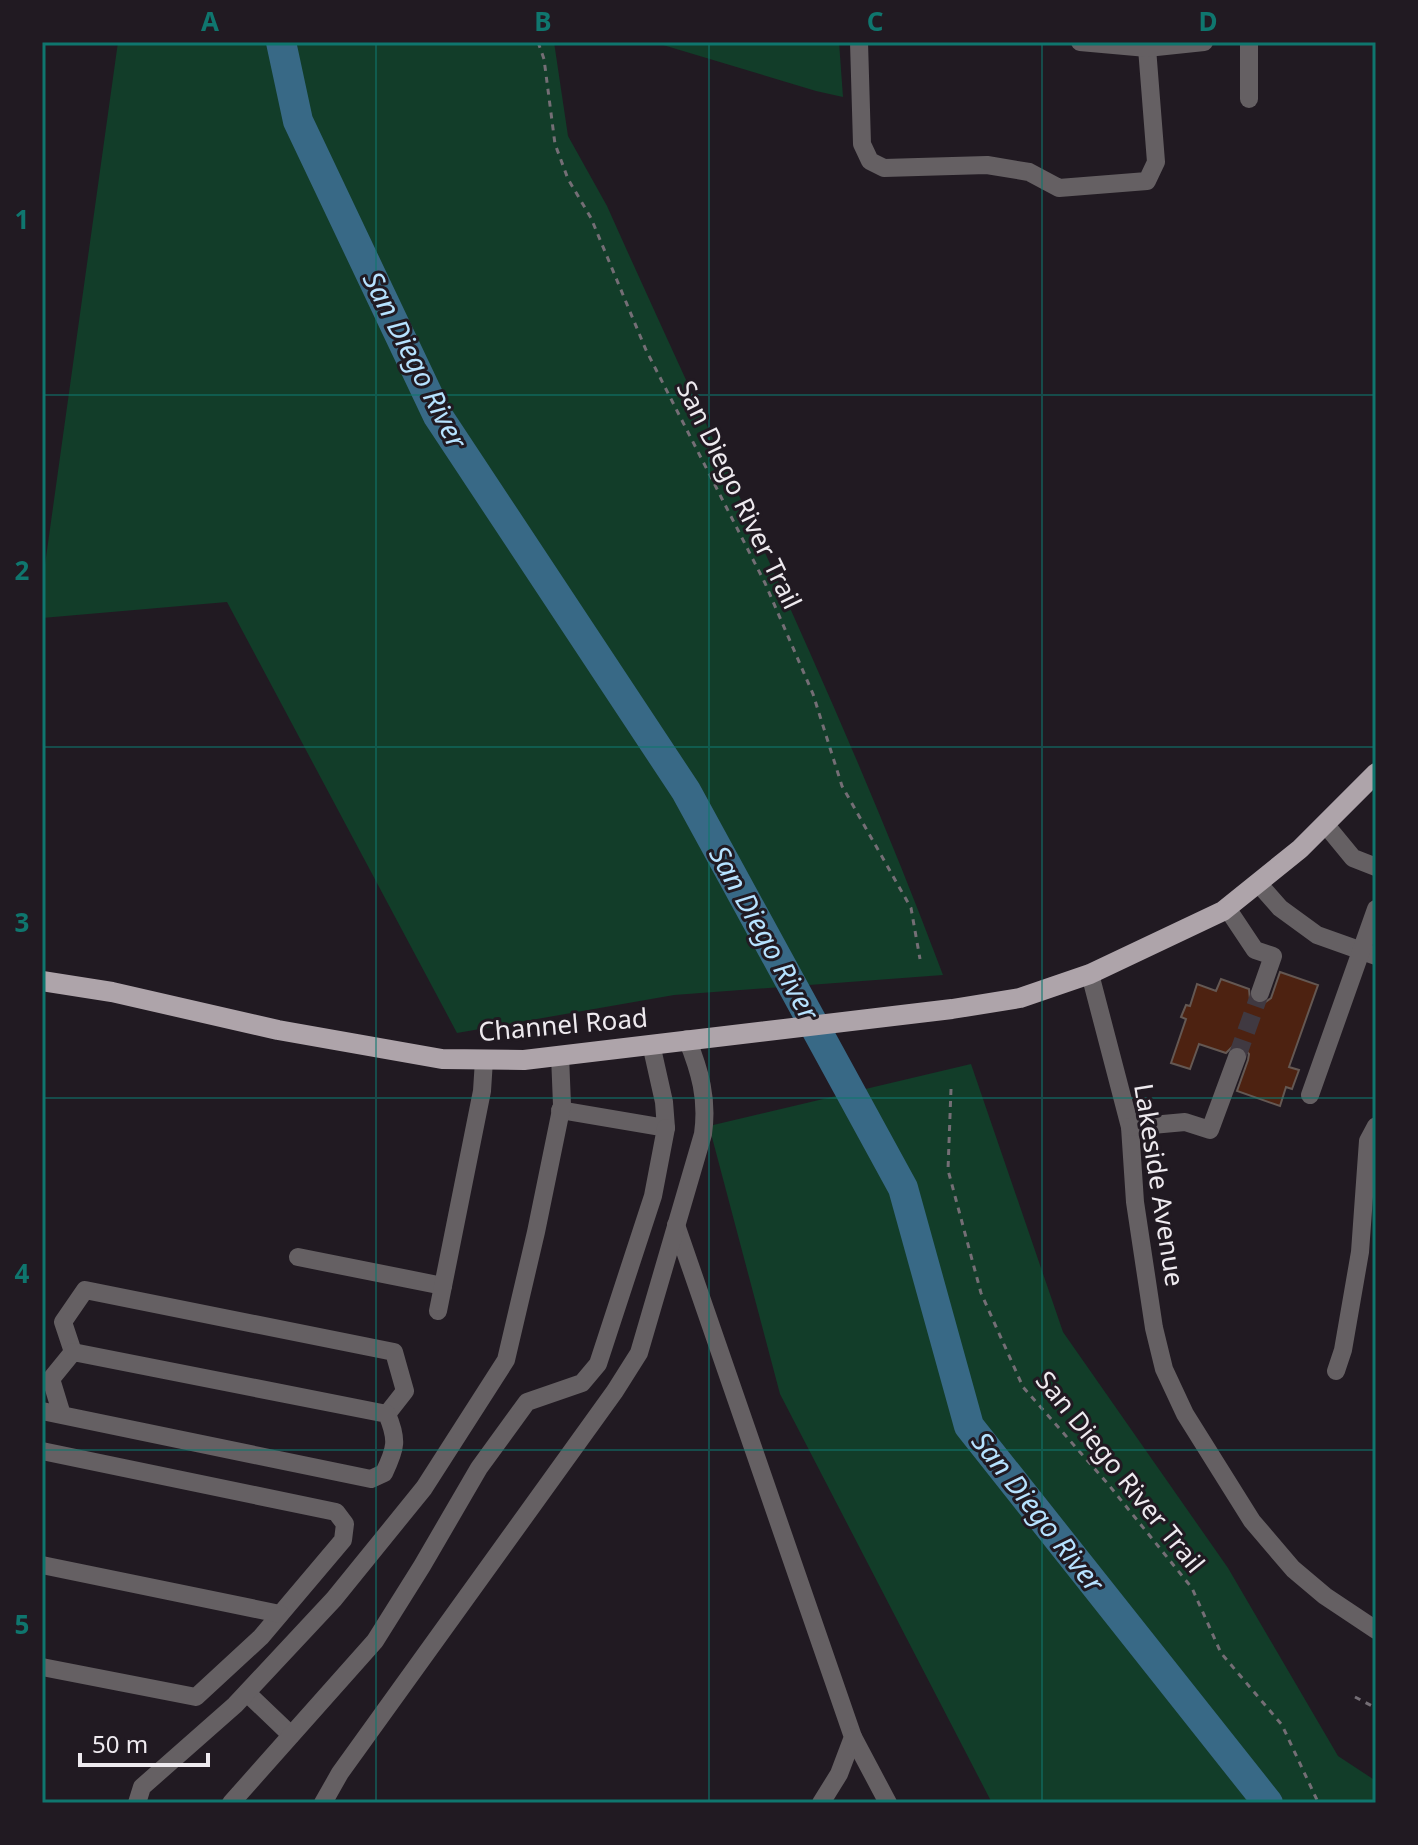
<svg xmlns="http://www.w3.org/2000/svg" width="1418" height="1845" font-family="'Noto Sans',sans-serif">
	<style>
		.green { fill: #123d29 }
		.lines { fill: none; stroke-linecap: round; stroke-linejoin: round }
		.river { stroke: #386986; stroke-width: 30 }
		.building { fill: #4d2211; stroke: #645853; stroke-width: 2 }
		.minor-tunnel { stroke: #403941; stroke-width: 18; stroke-dasharray: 18 9; stroke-linecap: butt }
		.path { stroke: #746e75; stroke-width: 3; stroke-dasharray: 6 6; stroke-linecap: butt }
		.minor { stroke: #656063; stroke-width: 18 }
		.major { stroke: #aea4aa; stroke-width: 20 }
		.grid { fill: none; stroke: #0f766e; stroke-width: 2; stroke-opacity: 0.55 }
		.labels { text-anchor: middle; stroke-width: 6; stroke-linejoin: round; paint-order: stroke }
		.street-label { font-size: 26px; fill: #eeeaef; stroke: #211a22 }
		.water-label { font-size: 28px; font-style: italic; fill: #b6e2ff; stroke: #211a22 }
		.neatline { fill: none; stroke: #0f766e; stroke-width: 3 }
		.grid-label { font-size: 26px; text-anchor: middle; font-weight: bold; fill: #0f766e }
	</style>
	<rect width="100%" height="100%" fill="#211a22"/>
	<g class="green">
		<path d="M 118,42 L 554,42 L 568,136 L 607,206 C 721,461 845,713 943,975 L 674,995 L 457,1033 L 227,602 L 42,618 L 42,586 Z"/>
		<polygon points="653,42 839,42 843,97 816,91"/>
		<polygon points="971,1064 1063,1332 1228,1568 1338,1756 1376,1781 1376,1803 992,1803 780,1394 709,1126"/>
	</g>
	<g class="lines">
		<polyline class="river" points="281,42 298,121 438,416 686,791 903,1188 969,1426 1268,1803"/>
	</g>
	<polygon class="building" points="1280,972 1318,985 1289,1067 1299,1070 1292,1089 1286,1087 1280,1106 1237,1091 1248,1060 1249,1054 1242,1046 1234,1045 1226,1053 1199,1044 1190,1069 1171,1063 1186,1019 1181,1017 1186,1005 1190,1006 1197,984 1216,991 1221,979 1249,989 1250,1000 1261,1005 1271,998"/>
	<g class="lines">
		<polyline class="minor-tunnel" points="1237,1057 1260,993"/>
		<g class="path">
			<polyline points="538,42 544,59 555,144 568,179 591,218 646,350 765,583 813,694 842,786 911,908 920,959"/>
			<polyline points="951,1089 948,1170 981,1293 1023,1387 1108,1484 1192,1588 1221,1653 1282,1725 1317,1800 1324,1803"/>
			<polyline points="1355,1697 1376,1708"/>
		</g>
		<g class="minor">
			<polyline points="859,42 862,144 870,161 884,168 987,165 1029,172 1059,188 1147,181 1156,162 1147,48"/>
			<polyline points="1080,42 1147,48 1204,42"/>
			<polyline points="1249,42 1249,99"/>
			<polyline points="1325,824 1353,858 1376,867"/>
			<polyline points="1258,883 1280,908 1317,935 1376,956"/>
			<polyline points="1227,908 1255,950 1273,956 1260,993"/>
			<polyline points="1090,974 1130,1127 1135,1202 1154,1328 1164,1369 1185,1414 1252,1521 1293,1569 1325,1596 1376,1630"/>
			<polyline points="1310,1095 1376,909"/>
			<polyline points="560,1110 666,1128 664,1102 651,1044"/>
			<polyline points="1130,1127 1185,1122 1210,1130 1237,1057"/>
			<polyline points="676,1225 853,1737 839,1774 821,1803"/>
			<polyline points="298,1257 443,1286"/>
			<polyline points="438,1311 482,1091 484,1060"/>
			<polyline points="73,1352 63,1322 85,1290 394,1352 405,1391 387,1414"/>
			<polyline points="1336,1371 1343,1350 1360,1252 1368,1141 1376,1126"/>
			<path d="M 42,1411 L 371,1479 L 384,1473 C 396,1448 398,1440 387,1414 L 73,1352 L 51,1379 L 62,1415"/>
			<polyline points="42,1451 336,1512 345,1524 343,1540 261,1637 196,1697 42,1667"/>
			<polyline points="42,1565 280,1614"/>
			<polyline points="247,1693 291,1735"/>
			<polyline points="853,1737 888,1803"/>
			<polyline points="137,1803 142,1787 235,1705 334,1599 424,1488 506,1360 536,1232 562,1105 560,1055"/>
			<polyline points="231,1803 375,1641 422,1566 479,1468 527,1402 582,1383 598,1364 653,1196 666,1128"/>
			<path d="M 323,1803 L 340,1773 L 615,1391 L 639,1353 L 703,1134 C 708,1099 700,1071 687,1039"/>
		</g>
		<polyline class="major" points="42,981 112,992 278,1030 442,1059 524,1060 952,1009 1020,998 1090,974 1223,911 1300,849 1376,773"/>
	</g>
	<path class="grid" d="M 376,42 L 376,1803M 709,42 L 709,1803M 1042,42 L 1042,1803M 42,395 L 1376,395M 42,747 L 1376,747M 42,1098 L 1376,1098M 42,1450 L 1376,1450"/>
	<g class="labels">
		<g class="street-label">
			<text transform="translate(739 495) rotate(64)" y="9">San Diego River Trail</text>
			<text transform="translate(563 1025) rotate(-5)" y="9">Channel Road</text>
			<text transform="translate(1159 1185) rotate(81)" y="9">Lakeside Avenue</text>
			<text transform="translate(1120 1472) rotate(51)" y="9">San Diego River Trail</text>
		</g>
		<g class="water-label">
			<text transform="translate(415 360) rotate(63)" y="10">San Diego River</text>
			<text transform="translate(764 933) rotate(61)" y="10">San Diego River</text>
			<text transform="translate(1038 1512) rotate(52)" y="10">San Diego River</text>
		</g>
	</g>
	<rect width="1418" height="1845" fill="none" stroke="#211a22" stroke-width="88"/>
	<path d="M80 1753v12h128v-12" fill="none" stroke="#eeeaef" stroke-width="4"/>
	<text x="92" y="1753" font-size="24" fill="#eeeaef" stroke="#211a22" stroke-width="6" paint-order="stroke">50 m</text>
	<rect x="44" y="44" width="1330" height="1757" class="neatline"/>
	<g class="grid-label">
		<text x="210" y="31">A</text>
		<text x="543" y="31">B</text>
		<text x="875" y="31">C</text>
		<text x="1208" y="31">D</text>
		<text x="22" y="229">1</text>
		<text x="22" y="580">2</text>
		<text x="22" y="932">3</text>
		<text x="22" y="1283">4</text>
		<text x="22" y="1634">5</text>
	</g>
</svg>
